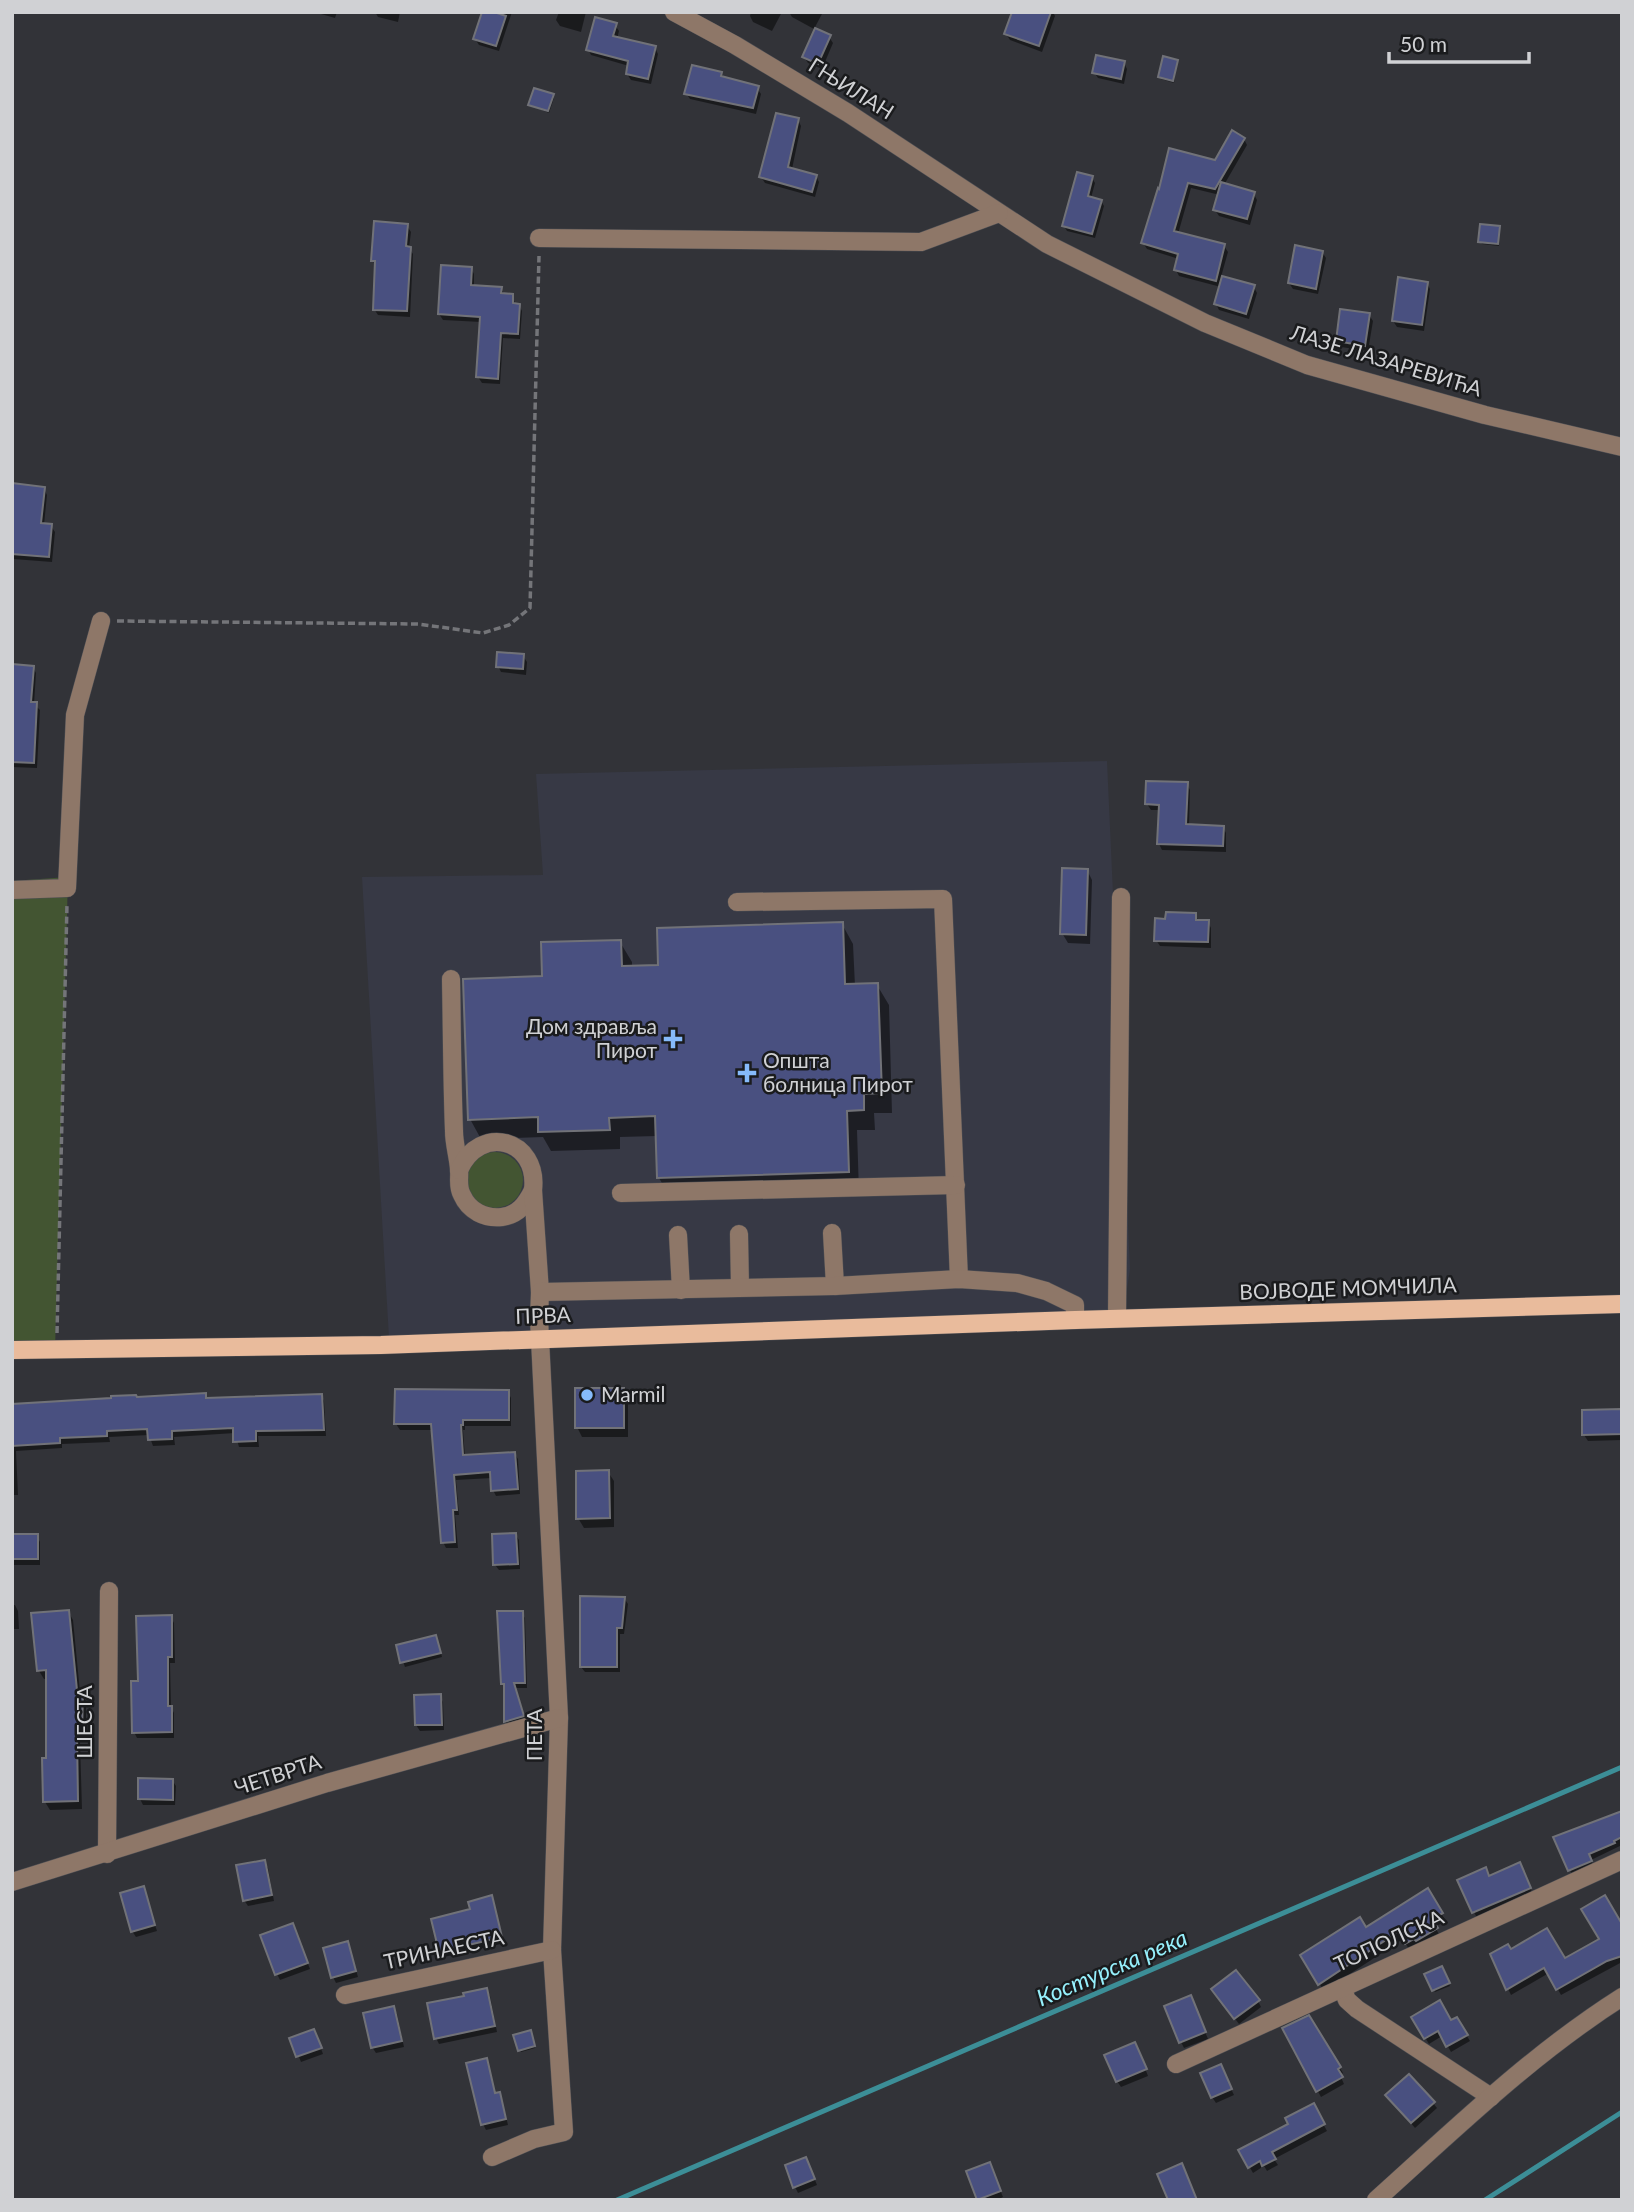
<svg xmlns="http://www.w3.org/2000/svg" width="1634" height="2212" font-family="Lato,sans-serif">
	<style>
		.built { fill: #373945 }
		.green { fill: #435532 }
		.shadow { fill: #0007 }
		.lines { fill: none; stroke-linecap: round; stroke-linejoin: round }
		.stream { stroke: #3c8e97; stroke-width: 5 }
		.building { fill: #495080; stroke: #717278; stroke-width: 2 }
		.minor-casing { stroke: #4e4f54; stroke-width: 19 }
		.major-casing { stroke: #4e4f54; stroke-width: 19 }
		.path { stroke: #747579; stroke-width: 3.5; stroke-dasharray: 7 3.5; stroke-linecap: butt }
		.minor { stroke: #8e7768; stroke-width: 18 }
		.major { stroke: #e9bb9c; stroke-width: 18 }
		.poi-dot { fill: #86bbfb; stroke: #1a1b1d; stroke-width: 2.5 }
		.labels { text-anchor: middle; stroke-width: 5; stroke-linejoin: round; paint-order: stroke }
		.street-label { font-size: 21px; fill: #d0d1d4; stroke: #1a1b1d }
		.poi-label { font-size: 21px; fill: #d0d1d4; stroke: #1a1b1d; text-anchor: start }
		.water-label { font-size: 23px; font-style: italic; fill: #96f0fc; stroke: #1a1b1d }
	</style>
	<rect width="100%" height="100%" fill="#323338"/>
	<polygon class="built" points="1107,761 1130,1269 1123,1316 389,1338 362,877 543,875 536,774"/>
	<g class="green">
		<polygon points="68,877 55,1351 12,1353 12,881"/>
		<circle cx="495" cy="1180" r="28"/>
	</g>
	<g class="shadow">
		<polygon points="314,12 337,12 335,18"/>
		<polygon points="375,12 400,12 398,22 378,17"/>
		<polygon points="483,12 512,12 499,51 479,45 475,39"/>
		<polygon points="559,12 586,12 581,32 560,26 556,20"/>
		<polygon points="751,12 782,12 772,31 753,22 750,16"/>
		<polygon points="789,12 823,12 814,29 792,17"/>
		<polygon points="1014,12 1053,12 1055,16 1042,52 1010,40 1006,34"/>
		<polygon points="615,25 619,31 617,39 655,48 658,54 651,84 631,80 627,74 629,66 591,55 588,49"/>
		<polygon points="829,37 833,43 822,69 808,63 804,57"/>
		<polygon points="1177,61 1174,83 1161,79 1160,77"/>
		<polygon points="1124,63 1127,69 1124,84 1098,78 1094,72"/>
		<polygon points="721,74 724,79 757,88 761,94 756,114 690,99 686,93"/>
		<polygon points="552,96 554,98 549,113 530,105"/>
		<polygon points="798,120 801,126 792,169 816,176 819,182 815,197 765,183 761,177"/>
		<polygon points="1244,139 1247,145 1224,185 1254,194 1257,200 1250,225 1219,216 1215,210 1220,195 1191,188 1178,234 1224,246 1228,252 1221,277 1254,287 1257,293 1249,319 1219,310 1216,304 1221,287 1179,276 1176,270 1179,259 1147,249 1143,243 1159,190 1216,162"/>
		<polygon points="1092,178 1095,183 1091,198 1101,201 1104,206 1095,238 1067,231 1064,226"/>
		<polygon points="407,226 411,232 409,248 413,254 410,317 378,315 374,309 376,266 372,260"/>
		<polygon points="1499,228 1499,246 1482,244 1480,241"/>
		<polygon points="1322,252 1326,258 1318,294 1293,289 1289,283"/>
		<polygon points="471,268 474,274 474,287 501,289 505,295 512,296 516,305 519,305 522,311 520,339 503,338 500,384 482,383 478,377 481,322 443,320 439,314"/>
		<polygon points="1427,283 1430,289 1424,331 1397,327 1393,321"/>
		<polygon points="1369,315 1373,321 1368,351 1341,347 1337,341"/>
		<polygon points="44,489 47,495 44,525 51,526 55,532 52,562 13,559 12,513"/>
		<polygon points="523,656 527,662 526,675 501,672 498,666"/>
		<polygon points="12,666 33,667 36,673 34,704 40,710 37,768 12,767"/>
		<polygon points="1187,784 1190,790 1189,826 1223,827 1226,833 1226,852 1162,850 1159,844 1160,810 1151,810 1147,804"/>
		<polygon points="1087,870 1092,880 1090,944 1068,943 1062,933"/>
		<polygon points="1195,914 1199,922 1208,922 1211,928 1211,948 1160,946 1156,940 1167,921"/>
		<polygon points="842,924 853,944 855,986 877,985 889,1005 892,1113 874,1113 875,1130 857,1130 859,1192 670,1197 659,1178 657,1136 620,1137 620,1149 551,1151 543,1137 481,1139 470,1119 544,978 620,942 632,962 632,968 660,967"/>
		<polygon points="623,1390 628,1399 628,1437 582,1437 577,1427"/>
		<polygon points="508,1392 511,1398 511,1426 465,1426 465,1430 463,1430 465,1457 514,1453 518,1459 520,1494 496,1496 493,1490 492,1478 456,1480 459,1515 455,1515 458,1548 446,1548 443,1542 434,1430 400,1430 396,1424"/>
		<polygon points="205,1395 208,1400 321,1395 324,1401 326,1436 258,1436 259,1447 239,1447 235,1433 174,1437 175,1445 153,1446 149,1435 109,1437 110,1442 62,1444 62,1448 16,1451 18,1495 12,1495 12,1406"/>
		<polygon points="1622,1411 1622,1440 1588,1441 1584,1435 1583,1412"/>
		<polygon points="608,1472 614,1481 614,1527 584,1528 578,1518"/>
		<polygon points="515,1534 519,1540 520,1569 499,1570 495,1565"/>
		<polygon points="12,1536 37,1536 40,1542 40,1565 12,1565"/>
		<polygon points="624,1598 628,1604 624,1634 620,1634 620,1672 585,1672 581,1667"/>
		<polygon points="12,1605 15,1605 18,1611 19,1629 12,1629"/>
		<polygon points="68,1611 73,1620 80,1692 86,1701 86,1742 80,1742 82,1809 50,1810 45,1802 48,1679 44,1679 39,1671 33,1615"/>
		<polygon points="522,1613 525,1618 527,1688 516,1688 526,1721 508,1726 505,1721 506,1690 502,1683"/>
		<polygon points="171,1617 174,1623 175,1663 170,1663 171,1707 174,1713 174,1738 137,1738 134,1732 140,1683"/>
		<polygon points="438,1641 442,1657 405,1667 398,1647"/>
		<polygon points="440,1696 443,1702 444,1730 420,1731 416,1725"/>
		<polygon points="172,1780 176,1786 175,1805 143,1805 140,1799"/>
		<polygon points="1622,1821 1622,1845 1591,1860 1594,1867 1573,1876 1570,1870"/>
		<polygon points="264,1862 268,1868 274,1901 248,1906 244,1900"/>
		<polygon points="1522,1871 1533,1894 1477,1918 1474,1912 1489,1878"/>
		<polygon points="143,1888 157,1931 136,1937 132,1931"/>
		<polygon points="1427,1891 1446,1921 1435,1927 1440,1936 1410,1951 1403,1939 1324,1991 1302,1956 1365,1929"/>
		<polygon points="491,1898 505,1943 444,1957 441,1951 472,1911"/>
		<polygon points="1622,1927 1622,1962 1561,1995 1549,1973 1511,1995 1492,1955 1510,1951 1564,1960"/>
		<polygon points="295,1931 310,1969 280,1980 277,1974"/>
		<polygon points="350,1949 358,1977 336,1983 333,1977"/>
		<polygon points="1442,1968 1450,1986 1435,1992 1427,1975"/>
		<polygon points="486,1990 490,1996 497,2032 439,2044 436,2038"/>
		<polygon points="1217,1995 1258,2001 1261,2007 1239,2024"/>
		<polygon points="1193,2003 1208,2039 1184,2048 1181,2042"/>
		<polygon points="393,2008 397,2014 404,2047 376,2053 372,2047"/>
		<polygon points="1413,2017 1451,2023 1457,2019 1470,2041 1451,2052 1442,2036 1429,2044"/>
		<polygon points="1309,2018 1343,2073 1340,2075 1344,2084 1321,2097 1284,2029"/>
		<polygon points="531,2034 535,2048 521,2052 519,2050"/>
		<polygon points="317,2037 323,2054 301,2062 292,2039"/>
		<polygon points="1138,2050 1148,2076 1121,2087 1117,2081"/>
		<polygon points="486,2060 496,2095 499,2094 502,2100 508,2125 486,2130 483,2124"/>
		<polygon points="1223,2072 1234,2095 1216,2103 1212,2097"/>
		<polygon points="1388,2096 1433,2103 1437,2108 1415,2128"/>
		<polygon points="1313,2105 1327,2131 1274,2159 1278,2165 1267,2171 1264,2166 1253,2173 1240,2150 1290,2124"/>
		<polygon points="809,2165 817,2185 798,2193 795,2187"/>
		<polygon points="992,2170 1003,2197 997,2200 979,2200 968,2172"/>
	</g>
	<g class="lines">
		<g class="stream">
			<polyline points="617,2200 1622,1767"/>
			<polyline points="1485,2200 1622,2112"/>
		</g>
	</g>
	<g class="building">
		<polygon points="482,12 494,12 506,16 496,46 473,39"/>
		<polygon points="1012,12 1051,12 1039,46 1004,34"/>
		<polygon points="595,17 617,23 613,36 656,46 648,79 626,74 628,61 586,50"/>
		<polygon points="815,28 831,35 818,64 802,57"/>
		<polygon points="1096,55 1125,61 1121,79 1092,73"/>
		<polygon points="1163,56 1178,60 1173,81 1158,77"/>
		<polygon points="692,65 722,72 721,76 759,86 753,108 684,94"/>
		<polygon points="534,88 554,94 548,111 528,105"/>
		<polygon points="776,113 799,118 788,167 817,175 812,192 759,177"/>
		<polygon points="1232,130 1245,138 1215,189 1188,183 1174,231 1225,244 1216,281 1174,270 1178,254 1141,243 1158,188 1159,189 1169,148 1215,160"/>
		<polygon points="1077,172 1093,176 1088,196 1102,200 1092,234 1062,226"/>
		<polygon points="1221,182 1255,192 1247,219 1213,210"/>
		<polygon points="374,221 408,224 406,246 411,247 407,311 373,310 375,261 371,261"/>
		<polygon points="1480,224 1500,226 1498,244 1478,242"/>
		<polygon points="1295,245 1323,251 1316,289 1288,283"/>
		<polygon points="441,265 472,267 471,285 502,287 501,293 513,294 513,303 520,304 518,334 501,333 498,379 476,377 480,317 438,314"/>
		<polygon points="1222,276 1255,285 1246,314 1214,304"/>
		<polygon points="1398,277 1428,282 1422,325 1392,321"/>
		<polygon points="1340,309 1370,313 1365,346 1336,341"/>
		<polygon points="12,483 45,487 41,523 52,524 49,557 12,554"/>
		<polygon points="497,652 524,654 523,669 496,667"/>
		<polygon points="12,664 34,666 31,702 37,702 34,763 12,762"/>
		<polygon points="1146,781 1188,782 1186,824 1224,826 1223,846 1157,844 1159,805 1145,804"/>
		<polygon points="1062,868 1088,869 1086,935 1060,934"/>
		<polygon points="1166,912 1196,913 1196,920 1209,920 1208,942 1154,941 1155,918 1165,919"/>
		<polygon points="843,922 845,984 878,983 882,1093 864,1094 864,1110 847,1111 849,1172 657,1178 655,1116 609,1118 610,1130 538,1132 538,1117 468,1120 463,979 542,976 541,942 621,940 622,966 658,965 657,928"/>
		<rect x="575" y="1388" width="49" height="40"/>
		<polygon points="395,1389 509,1390 509,1420 463,1420 463,1425 461,1425 463,1455 515,1452 518,1489 491,1491 490,1472 454,1475 457,1510 453,1510 455,1542 441,1543 431,1424 394,1424"/>
		<polygon points="206,1393 206,1398 322,1394 324,1430 256,1431 256,1441 233,1442 233,1428 172,1431 172,1439 148,1440 147,1429 107,1431 107,1436 60,1438 60,1443 12,1446 12,1404 111,1398 111,1396 136,1395 137,1397"/>
		<polygon points="1621,1409 1622,1434 1582,1435 1582,1410"/>
		<polygon points="609,1470 610,1518 576,1519 576,1471"/>
		<polygon points="516,1533 518,1564 493,1565 492,1534"/>
		<rect x="12" y="1534" width="26" height="25"/>
		<polygon points="580,1596 625,1597 622,1628 617,1628 617,1667 580,1667"/>
		<polygon points="69,1610 77,1690 83,1690 82,1734 77,1734 78,1801 43,1802 42,1758 46,1758 46,1670 37,1671 31,1613"/>
		<polygon points="497,1611 523,1611 525,1683 514,1683 524,1716 504,1722 504,1684 501,1684"/>
		<polygon points="172,1615 172,1657 168,1657 168,1706 172,1706 172,1732 132,1733 131,1681 138,1681 136,1616"/>
		<polygon points="436,1635 441,1653 400,1663 396,1645"/>
		<polygon points="441,1694 442,1725 415,1725 414,1695"/>
		<polygon points="138,1778 173,1779 173,1800 138,1799"/>
		<polygon points="1622,1811 1622,1837 1614,1841 1615,1843 1589,1854 1592,1861 1568,1871 1553,1837"/>
		<polygon points="265,1860 272,1895 243,1901 236,1865"/>
		<polygon points="1520,1862 1531,1888 1472,1913 1457,1880 1486,1867 1489,1876"/>
		<polygon points="144,1886 155,1925 131,1932 120,1893"/>
		<polygon points="1428,1888 1443,1913 1432,1919 1438,1928 1416,1941 1414,1939 1405,1944 1398,1932 1318,1985 1300,1955 1360,1917 1366,1927"/>
		<polygon points="492,1895 502,1937 439,1952 431,1919 470,1909 468,1902"/>
		<polygon points="1605,1895 1622,1924 1622,1956 1607,1961 1556,1990 1544,1968 1506,1990 1490,1954 1508,1944 1511,1949 1547,1928 1565,1958 1599,1939 1581,1909"/>
		<polygon points="293,1923 308,1963 275,1975 260,1935"/>
		<polygon points="348,1941 356,1971 331,1978 323,1948"/>
		<polygon points="1442,1966 1450,1983 1432,1991 1424,1974"/>
		<polygon points="1236,1970 1260,2000 1234,2019 1211,1989"/>
		<polygon points="487,1988 495,2026 434,2039 427,2003 464,1996 463,1993"/>
		<polygon points="1191,1995 1206,2032 1179,2043 1164,2006"/>
		<polygon points="1440,2000 1451,2020 1457,2017 1468,2035 1446,2047 1438,2031 1424,2039 1411,2017"/>
		<polygon points="394,2006 402,2041 371,2048 363,2013"/>
		<polygon points="1309,2015 1341,2067 1338,2069 1343,2077 1316,2092 1282,2028"/>
		<polygon points="314,2029 322,2048 296,2057 289,2038"/>
		<polygon points="531,2030 535,2046 518,2051 513,2035"/>
		<polygon points="1135,2042 1147,2069 1116,2082 1104,2055"/>
		<polygon points="487,2058 495,2093 500,2092 506,2119 481,2125 466,2063"/>
		<polygon points="1221,2064 1232,2089 1211,2098 1200,2073"/>
		<polygon points="1409,2074 1435,2102 1411,2123 1385,2095"/>
		<polygon points="1314,2103 1325,2124 1272,2152 1276,2159 1262,2166 1260,2161 1248,2168 1238,2150 1288,2124 1285,2118"/>
		<polygon points="806,2157 815,2179 793,2188 785,2165"/>
		<polygon points="990,2162 1001,2191 977,2200 966,2171"/>
		<polygon points="1182,2163 1197,2200 1168,2200 1157,2174"/>
	</g>
	<g class="lines">
		<defs>
			<g id="minor">
				<polyline points="674,12 735,45 848,113 1047,244 1205,323 1307,365 1485,415 1622,447"/>
				<polyline points="539,238 921,242 999,213"/>
				<polyline points="12,890 67,888 75,715 101,621"/>
				<polyline points="737,902 943,899 959,1279"/>
				<path d="M 451,979 C 452,1030 452,1081 454,1131 C 454,1144 458,1156 459,1169 C 460,1178 457,1186 462,1195 C 469,1211 485,1219 502,1217 C 518,1215 526,1204 533,1190"/>
				<path d="M 459,1170 C 480,1123 539,1139 533,1190 L 540,1292 L 539,1319 L 559,1718 L 552,1950 L 564,2132 L 534,2139 L 492,2157"/>
				<polyline points="621,1193 956,1185"/>
				<polyline points="832,1233 835,1286"/>
				<polyline points="739,1234 740,1287"/>
				<polyline points="678,1235 681,1290"/>
				<polyline points="540,1292 835,1286 959,1279 1017,1283 1046,1291 1075,1305 1075,1320"/>
				<polyline points="1117,1318 1121,897"/>
				<polyline points="107,1854 109,1591"/>
				<polyline points="12,1882 327,1783 559,1718"/>
				<polyline points="1342,1988 1347,2000 1357,2009 1491,2097"/>
				<polyline points="345,1995 552,1950"/>
				<polyline points="1176,2064 1622,1860"/>
				<path d="M 1376,2200 C 1455,2129 1532,2054 1622,1997"/>
			</g>
			<polyline id="major" points="12,1350 381,1345 1075,1320 1622,1304"/>
		</defs>
		<use href="#minor" class="minor-casing"/>
		<use href="#major" class="major-casing"/>
		<g class="path">
			<polyline points="117,621 418,624 483,633 509,625 530,608 539,256"/>
			<polyline points="57,1333 67,904"/>
		</g>
		<use href="#minor" class="minor"/>
		<use href="#major" class="major"/>
	</g>
	<g class="poi-dot">
		<path d="M669.5 1028.5h7v7h7v7h-7v7h-7v-7h-7v-7h7z"/>
		<path d="M743.5 1062.5h7v7h7v7h-7v7h-7v-7h-7v-7h7z"/>
		<circle cx="587" cy="1395" r="7"/>
	</g>
	<g class="labels">
		<g class="street-label">
			<text transform="translate(851 89) rotate(32)" y="7">ГЊИЛАН</text>
			<text transform="translate(1386 361) rotate(17)" y="7">ЛАЗЕ ЛАЗАРЕВИЋА</text>
			<text transform="translate(1348 1289) rotate(-2)" y="7">ВОЈВОДЕ МОМЧИЛА</text>
			<text transform="translate(543 1316) rotate(-2)" y="7">ПРВА</text>
			<text transform="translate(85 1722) rotate(-90)" y="7">ШЕСТА</text>
			<text transform="translate(535 1735) rotate(-90)" y="7">ПЕТА</text>
			<text transform="translate(278 1775) rotate(-18)" y="7">ЧЕТВРТА</text>
			<text transform="translate(1389 1941) rotate(-25)" y="7">ТОПОЛСКА</text>
			<text transform="translate(444 1950) rotate(-12)" y="7">ТРИНАЕСТА</text>
		</g>
		<g class="poi-label">
			<text x="657" y="1034" text-anchor="end">Дом здравља<tspan x="657" dy="24">Пирот</tspan></text>
			<text x="763" y="1068">Општа<tspan x="763" dy="24">болница Пирот</tspan></text>
			<text x="601" y="1402">Marmil</text>
		</g>
		<g class="water-label">
			<text transform="translate(1112 1968) rotate(-23)" y="8">Костурска река</text>
		</g>
	</g>
	<rect width="1634" height="2212" fill="none" stroke="#d0d1d4" stroke-width="28"/>
	<path d="M1389 52v10h140v-10" fill="none" stroke="#d0d1d4" stroke-width="3.5"/>
	<text x="1400" y="52" font-size="21" fill="#d0d1d4" stroke="#1a1b1d" stroke-width="5" paint-order="stroke">50 m</text>
</svg>
